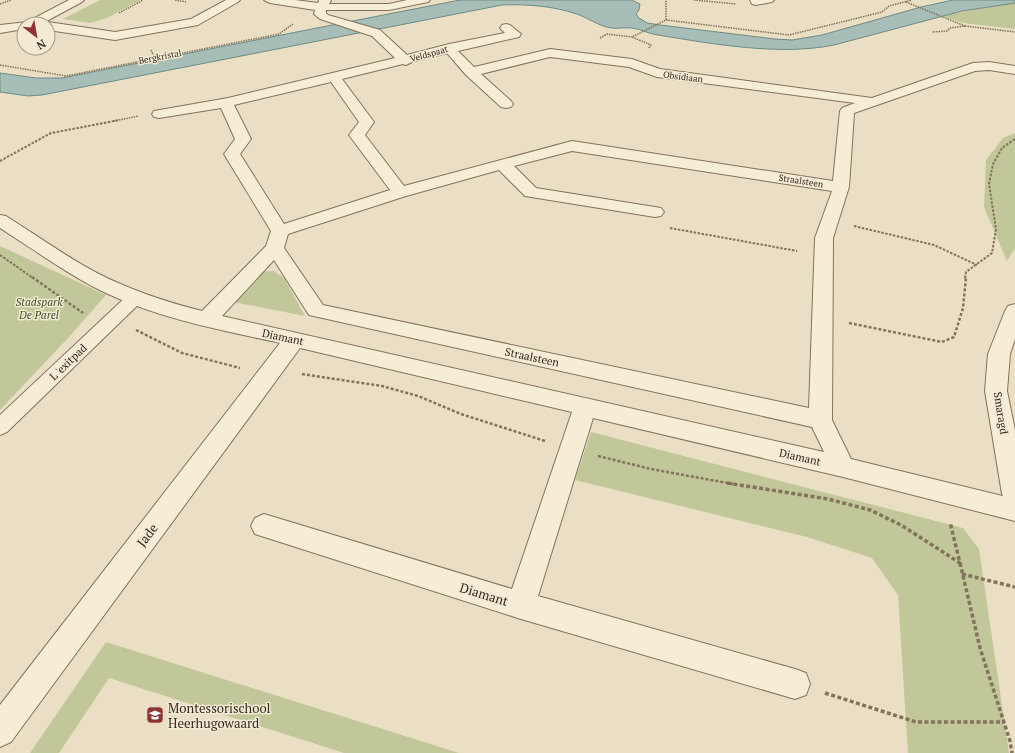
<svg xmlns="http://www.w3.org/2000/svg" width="1015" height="753" font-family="'PT Serif',serif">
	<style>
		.green { fill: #c1c799 }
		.water { fill: #a6beb7; stroke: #6d8b84 }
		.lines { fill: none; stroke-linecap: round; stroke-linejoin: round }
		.pedestrian-casing { stroke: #83725c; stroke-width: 2 }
		.minor-casing { stroke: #83725c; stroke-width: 2 }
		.tertiary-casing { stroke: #83725c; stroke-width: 2 }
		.path-far3 { stroke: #83725c; stroke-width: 1.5; stroke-dasharray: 1.5 1; stroke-linecap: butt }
		.path-far2 { stroke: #83725c; stroke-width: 2; stroke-dasharray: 2.5 1.5; stroke-linecap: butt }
		.path-far1 { stroke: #83725c; stroke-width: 2.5; stroke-dasharray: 3 2; stroke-linecap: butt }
		.path { stroke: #83725c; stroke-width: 3.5; stroke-dasharray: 4 2.5; stroke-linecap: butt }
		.pedestrian { fill: #f6edd7; fill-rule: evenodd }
		.minor { fill: #f6edd7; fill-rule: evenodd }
		.tertiary { fill: #f6edd7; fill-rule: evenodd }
		.labels { text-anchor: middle; stroke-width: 3; stroke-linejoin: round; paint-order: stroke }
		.far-street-label { font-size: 9px; fill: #342a1f; stroke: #f2ead3 }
		.park-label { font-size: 11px; font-style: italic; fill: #444f27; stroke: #f2ead3 }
		.street-label { font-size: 11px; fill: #342a1f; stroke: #f2ead3 }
		.near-street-label { font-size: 13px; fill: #342a1f; stroke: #f2ead3 }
		.near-poi-label { font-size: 13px; fill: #342a1f; stroke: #f2ead3; text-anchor: start }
	</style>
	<rect width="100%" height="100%" fill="#eadfc4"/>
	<g class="green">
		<polygon points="100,0 140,0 107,18 90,23 63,19"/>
		<polygon points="1015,3 1015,29 963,23 942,16 992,6"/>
		<polygon points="1015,133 1015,248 1007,261 984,207 986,160 1003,138"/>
		<polygon points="0,246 106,295 68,338 0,410"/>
		<polygon points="274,271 284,278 305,316 228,301 256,272"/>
		<polygon points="591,432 963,528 979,549 1009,753 908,753 898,595 872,558 807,537 575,480"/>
		<polygon points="106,642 459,753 344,753 109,678 59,753 30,753"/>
	</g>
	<path class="water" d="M 460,0 L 632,0 L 640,4 L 639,10 L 636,14 L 639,18 L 647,23 L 660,25 L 775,39 L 792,40 L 822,35 L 921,7 L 953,0 L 1015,0 L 1015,3 L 962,11 L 834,45 C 780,56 713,44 658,35 C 649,34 641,29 632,28 C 625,27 618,29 611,28 C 599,26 588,18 577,14 C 553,6 527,4 502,5 L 42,95 L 28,96 L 0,92 L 0,73 L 36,78 L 62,78 Z"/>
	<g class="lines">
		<defs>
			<polygon id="pedestrian" points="136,292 142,293 144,297 142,301 7,432 0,435 0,415 130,293"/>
			<g id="minor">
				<polygon points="69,0 84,0 82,2 41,24 24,24 24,29 0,33 0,25 27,22"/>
				<polygon points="226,0 240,0 238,2 198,25 115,40 48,30 48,24 43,24 48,22 115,32 191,19"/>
				<path d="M 264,0 L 295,0 L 318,3 L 319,0 L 331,0 L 329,4 L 389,4 L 407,0 L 430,0 L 428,2 L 389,10 L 326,10 L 326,13 L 328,15 L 380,30 L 407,55 L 449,44 L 505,33 L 500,28 L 502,25 L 506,24 L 510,25 L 521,34 L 519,37 L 458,51 L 474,67 L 550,49 L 632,59 L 660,69 L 872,98 L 973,63 L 989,62 L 1015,66 L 1015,74 L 989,70 L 975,71 L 854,113 L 849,187 L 833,238 L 832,420 L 851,459 L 1015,499 L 1015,521 L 843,477 L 593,418 L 538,596 L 795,669 L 806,673 L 810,684 L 806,695 L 795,699 L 521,619 L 255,534 L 251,526 L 255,518 L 264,514 L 512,589 L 572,412 L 300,348 L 11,742 L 0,747 L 0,705 L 280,343 C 221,330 161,319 106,293 C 68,275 35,250 0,228 L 0,215 L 6,216 C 36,235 65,256 97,273 C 130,290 166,302 202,311 L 266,246 L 271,231 L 224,154 L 235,139 L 221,108 L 159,118 L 154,117 L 152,114 L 154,111 L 228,98 L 395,58 L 372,36 L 320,19 L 314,14 L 315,10 L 270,3 ZM 447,53 L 466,75 L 501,107 L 506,108 L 511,107 L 513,104 L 511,101 L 481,74 L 550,57 L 629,67 L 657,77 L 855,103 L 842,108 L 840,111 L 833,181 L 572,141 L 404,186 L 365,135 L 374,122 L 342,79 L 403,64 L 406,65 L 412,62 ZM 331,82 L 359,122 L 349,135 L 390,190 L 284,224 L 240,154 L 251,139 L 234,105 ZM 572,151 L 832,191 L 815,238 L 809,408 L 323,305 L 284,248 L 288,234 L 406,196 L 499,170 L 525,196 L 655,217 L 661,216 L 664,212 L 661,208 L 655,207 L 536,188 L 514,166 ZM 274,260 L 309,315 L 812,427 L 824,452 L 222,316 Z"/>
				<polygon points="750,0 774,0 772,2 756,5 752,4"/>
			</g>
			<polygon id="tertiary" points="1015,304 1015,339 1010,354 1007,391 1015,430 1015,505 1006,502 1002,494 985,391 988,354 1005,311 1008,306"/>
		</defs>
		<use href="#pedestrian" class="pedestrian-casing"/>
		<use href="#minor" class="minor-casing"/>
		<use href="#tertiary" class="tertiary-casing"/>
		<g class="path-far3">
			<polyline points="175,0 186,2"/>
			<polyline points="694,0 736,4"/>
			<polyline points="906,2 965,26 950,28 947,31 932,32"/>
			<polyline points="0,4 11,0"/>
			<polyline points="119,13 143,0"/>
			<polyline points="666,20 789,35 882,12 889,6 912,0"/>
			<polyline points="965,26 1015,32"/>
			<polyline points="600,38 607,34 632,37"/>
			<polyline points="649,48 651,45 632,37 666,20 666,0"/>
			<polyline points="151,50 155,58"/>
			<polyline points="150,59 151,62 171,59"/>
			<polyline points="0,65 66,76 279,34 293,24"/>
			<polyline points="114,121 138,116"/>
		</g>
		<g class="path-far2">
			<polyline points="0,161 51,133 119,120"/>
			<polyline points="854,226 934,245 977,265"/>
			<polyline points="670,228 797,251"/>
			<polyline points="0,255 33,278"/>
			<polyline points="965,278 966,272 992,253 996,229 989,184 993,164 1002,148 1015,139"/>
		</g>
		<g class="path-far1">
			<polyline points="32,277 83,313"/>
			<polyline points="849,323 942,342 954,337 963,308 966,277"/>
			<polyline points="136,330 182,353 240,368"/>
			<polyline points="302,374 382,386 418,396 461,414 545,441"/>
			<polyline points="598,456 651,469 733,484"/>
		</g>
		<g class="path">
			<polyline points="727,483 828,499 870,510 901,525 960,563 950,522"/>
			<polyline points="960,563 980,648 1010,741 1012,753"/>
			<polyline points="962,574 1015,587"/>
			<polyline points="825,693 916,722 1004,722"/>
		</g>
		<use href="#pedestrian" class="pedestrian"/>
		<use href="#minor" class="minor"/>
		<use href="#tertiary" class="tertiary"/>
	</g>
	<defs>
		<symbol id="school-square" viewBox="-11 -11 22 22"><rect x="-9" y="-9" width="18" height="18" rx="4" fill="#8d3332" stroke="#f2ead3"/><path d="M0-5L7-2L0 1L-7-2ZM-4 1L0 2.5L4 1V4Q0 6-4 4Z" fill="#fff"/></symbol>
	</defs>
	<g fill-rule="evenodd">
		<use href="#school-square" x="145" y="705" width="20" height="20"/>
	</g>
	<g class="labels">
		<g class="far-street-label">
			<text transform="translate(429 54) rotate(-16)" y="3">Veldspaat</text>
			<text transform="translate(160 57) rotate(-11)" y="3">Bergkristal</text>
			<text transform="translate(683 77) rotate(7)" y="3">Obsidiaan</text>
			<text transform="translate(801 181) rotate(9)" y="3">Straalsteen</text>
		</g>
		<g class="park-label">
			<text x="39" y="306">Stadspark<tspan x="39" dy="13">De Parel</tspan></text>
		</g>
		<g class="street-label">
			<text transform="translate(283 337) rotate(12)" y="4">Diamant</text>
			<text transform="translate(532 357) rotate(12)" y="4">Straalsteen</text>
			<text transform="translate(68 362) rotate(-44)" y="4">L 'exitpad</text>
			<text transform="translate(1001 413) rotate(81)" y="4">Smaragd</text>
			<text transform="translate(800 457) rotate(13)" y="4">Diamant</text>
		</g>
		<g class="near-street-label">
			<text transform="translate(147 535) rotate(-53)" y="5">Jade</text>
			<text transform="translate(484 594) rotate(17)" y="5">Diamant</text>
		</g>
		<g class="near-poi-label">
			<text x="168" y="713">Montessorischool<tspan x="168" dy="15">Heerhugowaard</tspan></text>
		</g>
	</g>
	<g transform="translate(36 36) rotate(149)"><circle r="19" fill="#f2ead3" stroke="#a69d8b"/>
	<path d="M0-3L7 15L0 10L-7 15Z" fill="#8d3332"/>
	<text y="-6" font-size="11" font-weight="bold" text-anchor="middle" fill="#342a1f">N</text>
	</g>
</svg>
